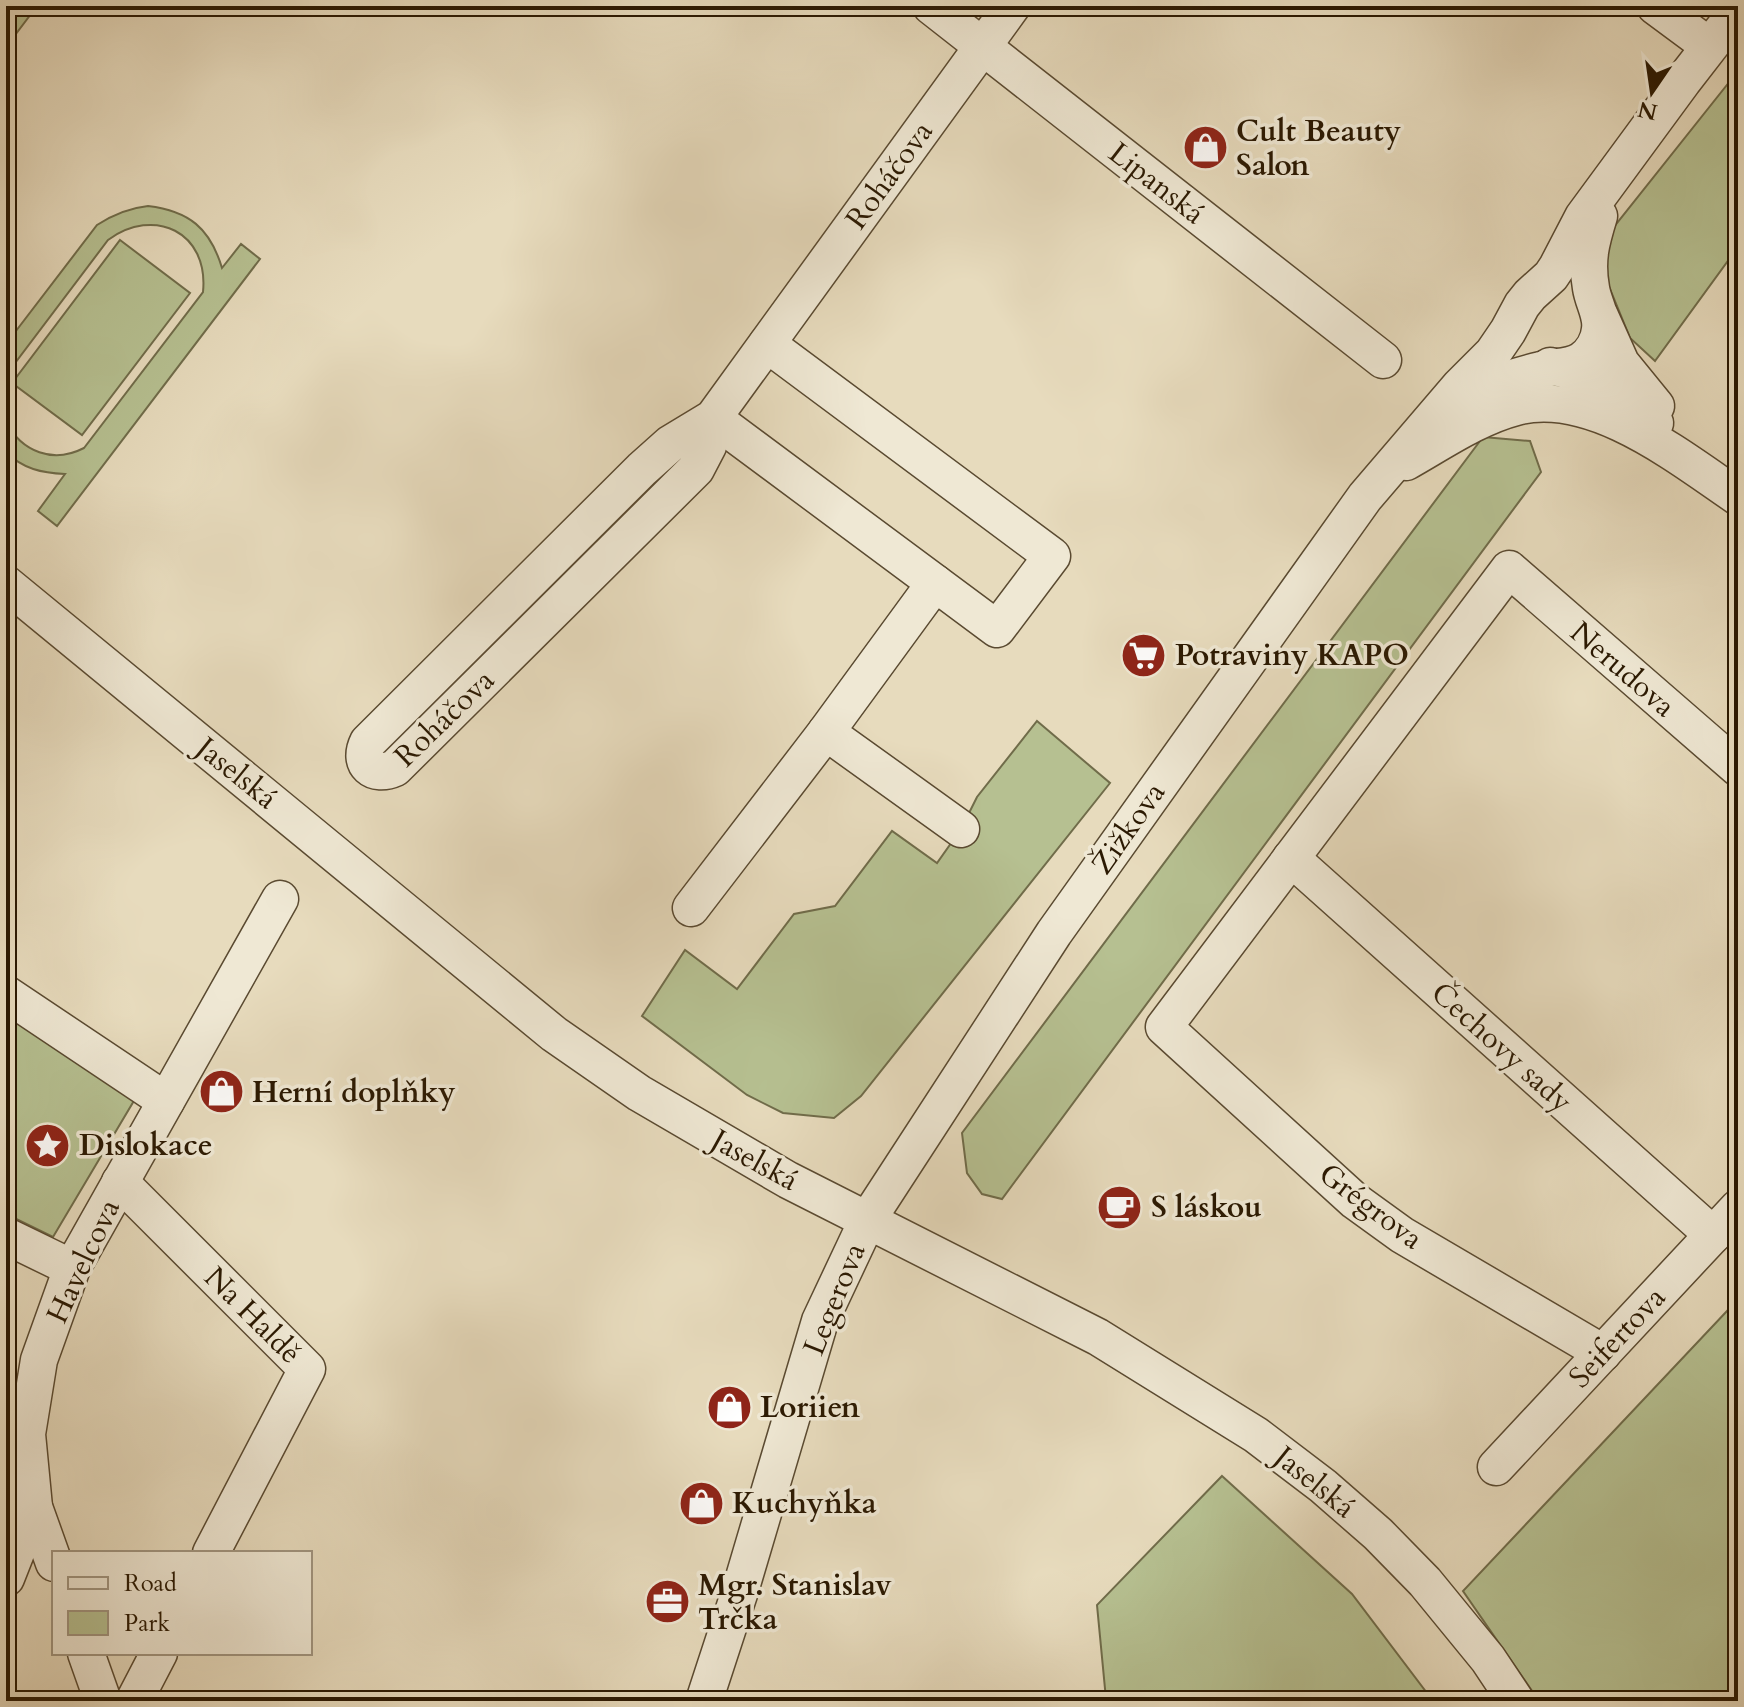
<svg xmlns="http://www.w3.org/2000/svg" width="1744" height="1707" font-family="Cardo,serif">
	<style>
		.green { fill: #b6c091; stroke: #706c4a; stroke-width: 2 }
		.lines { fill: none; stroke-linecap: round; stroke-linejoin: round }
		.minor-casing { stroke: #5a4a31; stroke-width: 39 }
		.minor { stroke: #efe8d4; stroke-width: 36 }
		.labels { text-anchor: middle; stroke-width: 7; stroke-linejoin: round; paint-order: stroke }
		.poi-label { font-size: 30px; font-weight: bold; fill: #2b1902; stroke: #efe8d4; text-anchor: start }
		.street-label { font-size: 30px; fill: #2b1902; stroke: #efe8d4 }
	</style>
	<rect width="100%" height="100%" fill="#e7dbbd"/>
	<filter id="stains"><feTurbulence type="fractalNoise" baseFrequency=".0025" numOctaves="4"/><feColorMatrix values="0 0 0 0 .2 0 0 0 0 .09 0 0 0 0 .02 0 0 0 .5 -.17"/></filter>
	<radialGradient id="worn" r=".72"><stop offset=".6" stop-color="#630" stop-opacity="0"/><stop offset="1" stop-color="#630" stop-opacity=".3"/></radialGradient>
	<g class="green">
		<polygon points="6,6 37,6 6,47"/>
		<polygon points="1738,71 1738,247 1655,361 1630,338 1603,272 1606,237"/>
		<path d="M 148,206 C 189,211 210,228 222,268 L 241,244 L 260,259 L 57,526 L 38,511 L 65,474 C 42,473 23,469 6,452 L 6,422 C 22,452 53,464 84,448 L 203,292 C 209,232 154,206 108,240 L 6,375 L 6,344 L 97,225 C 114,214 129,208 148,206 Z"/>
		<polygon points="120,240 190,293 82,435 12,383"/>
		<polygon points="1483,437 1530,441 1541,472 1002,1199 982,1194 967,1173 962,1133"/>
		<polygon points="1037,721 1110,783 861,1096 834,1118 783,1113 747,1095 642,1016 685,950 737,989 794,914 835,906 892,831 937,863 961,829 977,797"/>
		<polygon points="6,1016 135,1099 53,1237 6,1214"/>
		<polygon points="1727,1311 1738,1322 1738,1701 1539,1701 1463,1591"/>
		<polygon points="1222,1476 1352,1594 1433,1701 1111,1701 1106,1699 1097,1605"/>
	</g>
	<g class="lines">
		<defs>
			<g id="minor">
				<polyline points="931,6 1383,360"/>
				<polyline points="1655,6 1709,46"/>
				<polyline points="1600,316 1621,363 1656,406"/>
				<path d="M 1550,366 C 1589,373 1626,397 1655,423"/>
				<path d="M 1456,405 C 1481,388 1511,377 1541,370 C 1555,366 1570,368 1582,360 C 1592,353 1599,341 1600,329 C 1602,315 1593,302 1591,288 C 1586,260 1591,242 1599,216"/>
				<path d="M 713,418 L 708,446 L 696,469 L 395,768 C 373,778 357,764 368,742 L 642,469 L 670,444 L 713,418 L 1012,6"/>
				<polyline points="713,418 997,629 1052,556 767,344"/>
				<path d="M 1406,462 C 1440,443 1477,417 1516,407 C 1592,387 1679,457 1738,497"/>
				<polyline points="935,583 826,732 961,829"/>
				<polyline points="6,584 554,1034 639,1093 788,1180 1098,1337 1256,1435 1323,1486 1378,1534 1425,1582 1488,1659 1516,1701"/>
				<polyline points="1291,858 1713,1235"/>
				<polyline points="691,908 826,732"/>
				<polyline points="6,994 166,1101"/>
				<polyline points="120,1182 307,1369 211,1553"/>
				<polyline points="6,1236 72,1268"/>
				<polyline points="1603,1353 1402,1235 1355,1201 1164,1027 1509,569 1738,768"/>
				<polyline points="1496,1467 1738,1208"/>
				<polyline points="54,1563 34,1507 27,1434 39,1360 72,1268 280,899"/>
				<polyline points="6,1578 34,1507"/>
				<polyline points="86,1653 103,1701"/>
				<polyline points="134,1701 159,1653"/>
				<polyline points="704,1701 740,1591 820,1321 868,1219 1054,933 1365,497 1460,386 1493,353 1508,331 1522,305 1530,295 1551,276 1557,267 1583,217 1683,81 1738,10"/>
			</g>
		</defs>
		<use href="#minor" class="minor-casing"/>
		<use href="#minor" class="minor"/>
	</g>
	<defs>
		<symbol id="shop-disc" viewBox="-11 -11 22 22"><circle r="9.5" fill="#8f2418" stroke="#efe8d4"/><path d="M-5-2.5h2.3a2.7 3.5 0 0 1 5.4 0H5L5.5 6h-11ZM-1.5-2.5h3a1.5 2.3 0 0 0-3 0Z" fill="#fff"/></symbol>
		<symbol id="supermarket-disc" viewBox="-11 -11 22 22"><circle r="9.5" fill="#8f2418" stroke="#efe8d4"/><path d="M-6-5.5h2.5l.6 2H6L4.5 2H-2.5L-4.4-4H-6ZM-1.5 3.2a1.3 1.3 0 1 0 .1 0ZM3 3.2a1.3 1.3 0 1 0 .1 0Z" fill="#fff"/></symbol>
		<symbol id="sight-disc" viewBox="-11 -11 22 22"><circle r="9.5" fill="#8f2418" stroke="#efe8d4"/><path d="M0-6L1.8-2.2L6-1.7L2.9 1.2L3.7 5.4L0 3.3L-3.7 5.4L-2.9 1.2L-6-1.7L-1.8-2.2Z" fill="#fff"/></symbol>
		<symbol id="cafe-disc" viewBox="-11 -11 22 22"><circle r="9.5" fill="#8f2418" stroke="#efe8d4"/><path d="M-5.5-4.5H6V0H3Q3 3.5 0 3.5H-2.5Q-5.5 3.5-5.5 0ZM3-3.2v2h1.7v-2ZM-6 4.5H4V6H-6Z" fill="#fff"/></symbol>
		<symbol id="office-disc" viewBox="-11 -11 22 22"><circle r="9.5" fill="#8f2418" stroke="#efe8d4"/><path d="M-6-3h4V-5.5h4V-3h4V5H-6ZM-1-4.5V-3h2v-1.5ZM-6 0V1H6V0Z" fill="#fff"/></symbol>
	</defs>
	<g fill-rule="evenodd">
		<use href="#shop-disc" x="1180" y="122" width="51" height="51"/>
		<use href="#supermarket-disc" x="1118" y="630" width="51" height="51"/>
		<use href="#shop-disc" x="196" y="1066" width="51" height="51"/>
		<use href="#sight-disc" x="22" y="1120" width="51" height="51"/>
		<use href="#cafe-disc" x="1094" y="1182" width="51" height="51"/>
		<use href="#shop-disc" x="704" y="1382" width="51" height="51"/>
		<use href="#shop-disc" x="676" y="1478" width="51" height="51"/>
		<use href="#office-disc" x="642" y="1576" width="51" height="51"/>
	</g>
	<g class="labels">
		<g class="poi-label">
			<text x="1236" y="141">Cult Beauty<tspan x="1236" dy="34">Salon</tspan></text>
			<text x="1175" y="665">Potraviny KAPO</text>
			<text x="252" y="1102">Herní doplňky</text>
			<text x="79" y="1155">Dislokace</text>
			<text x="1151" y="1217">S láskou</text>
			<text x="760" y="1417">Loriien</text>
			<text x="732" y="1513">Kuchyňka</text>
			<text x="698" y="1595">Mgr. Stanislav<tspan x="698" dy="34">Trčka</tspan></text>
		</g>
		<g class="street-label">
			<text transform="translate(889 175) rotate(-54)" y="10">Roháčova</text>
			<text transform="translate(1157 183) rotate(38)" y="10">Lipanská</text>
			<text transform="translate(1623 669) rotate(41)" y="10">Nerudova</text>
			<text transform="translate(444 718) rotate(-44)" y="10">Roháčova</text>
			<text transform="translate(237 773) rotate(39)" y="10">Jaselská</text>
			<text transform="translate(1128 828) rotate(-55)" y="10">Žižkova</text>
			<text transform="translate(1502 1047) rotate(42)" y="10">Čechovy sady</text>
			<text transform="translate(755 1160) rotate(29)" y="10">Jaselská</text>
			<text transform="translate(1371 1206) rotate(37)" y="10">Grégrova</text>
			<text transform="translate(83 1261) rotate(-65)" y="10">Havelcova</text>
			<text transform="translate(834 1299) rotate(-68)" y="10">Legerova</text>
			<text transform="translate(253 1315) rotate(45)" y="10">Na Haldě</text>
			<text transform="translate(1617 1337) rotate(-47)" y="10">Seifertova</text>
			<text transform="translate(1315 1482) rotate(39)" y="10">Jaselská</text>
		</g>
	</g>
	<rect width="1744" height="1707" fill="none" stroke="#e7dbbd" stroke-width="32"/>
	<rect x="8" y="8" width="1728" height="1691" fill="none" stroke="#2b1902" stroke-width="4"/>
	<rect x="16" y="16" width="1712" height="1675" fill="none" stroke="#2b1902" stroke-width="2"/>
	<rect x="52" y="1551" width="260" height="104" fill="#efe8d4" stroke="#a19580" stroke-width="2"/>
	<rect x="68" y="1577" width="40" height="12" fill="#efe8d4" stroke="#a19580" stroke-width="2"/>
	<text x="124" y="1591" font-size="24" fill="#2b1902">Road</text>
	<rect x="68" y="1611" width="40" height="24" fill="#b6c091" stroke="#a19580" stroke-width="2"/>
	<text x="124" y="1631" font-size="24" fill="#2b1902">Park</text>
	<g transform="translate(1652 92) rotate(193)" stroke="#efe8d4" stroke-width="6" paint-order="stroke">
	<path d="M0-6L14 30L0 20L-14 30Z" fill="#2b1902"/>
	<text y="-12" font-size="22" font-weight="bold" text-anchor="middle" fill="#2b1902">N</text>
	</g>
	<rect width="100%" height="100%" filter="url(#stains)"/>
	<rect width="100%" height="100%" fill="url(#worn)"/>
</svg>
